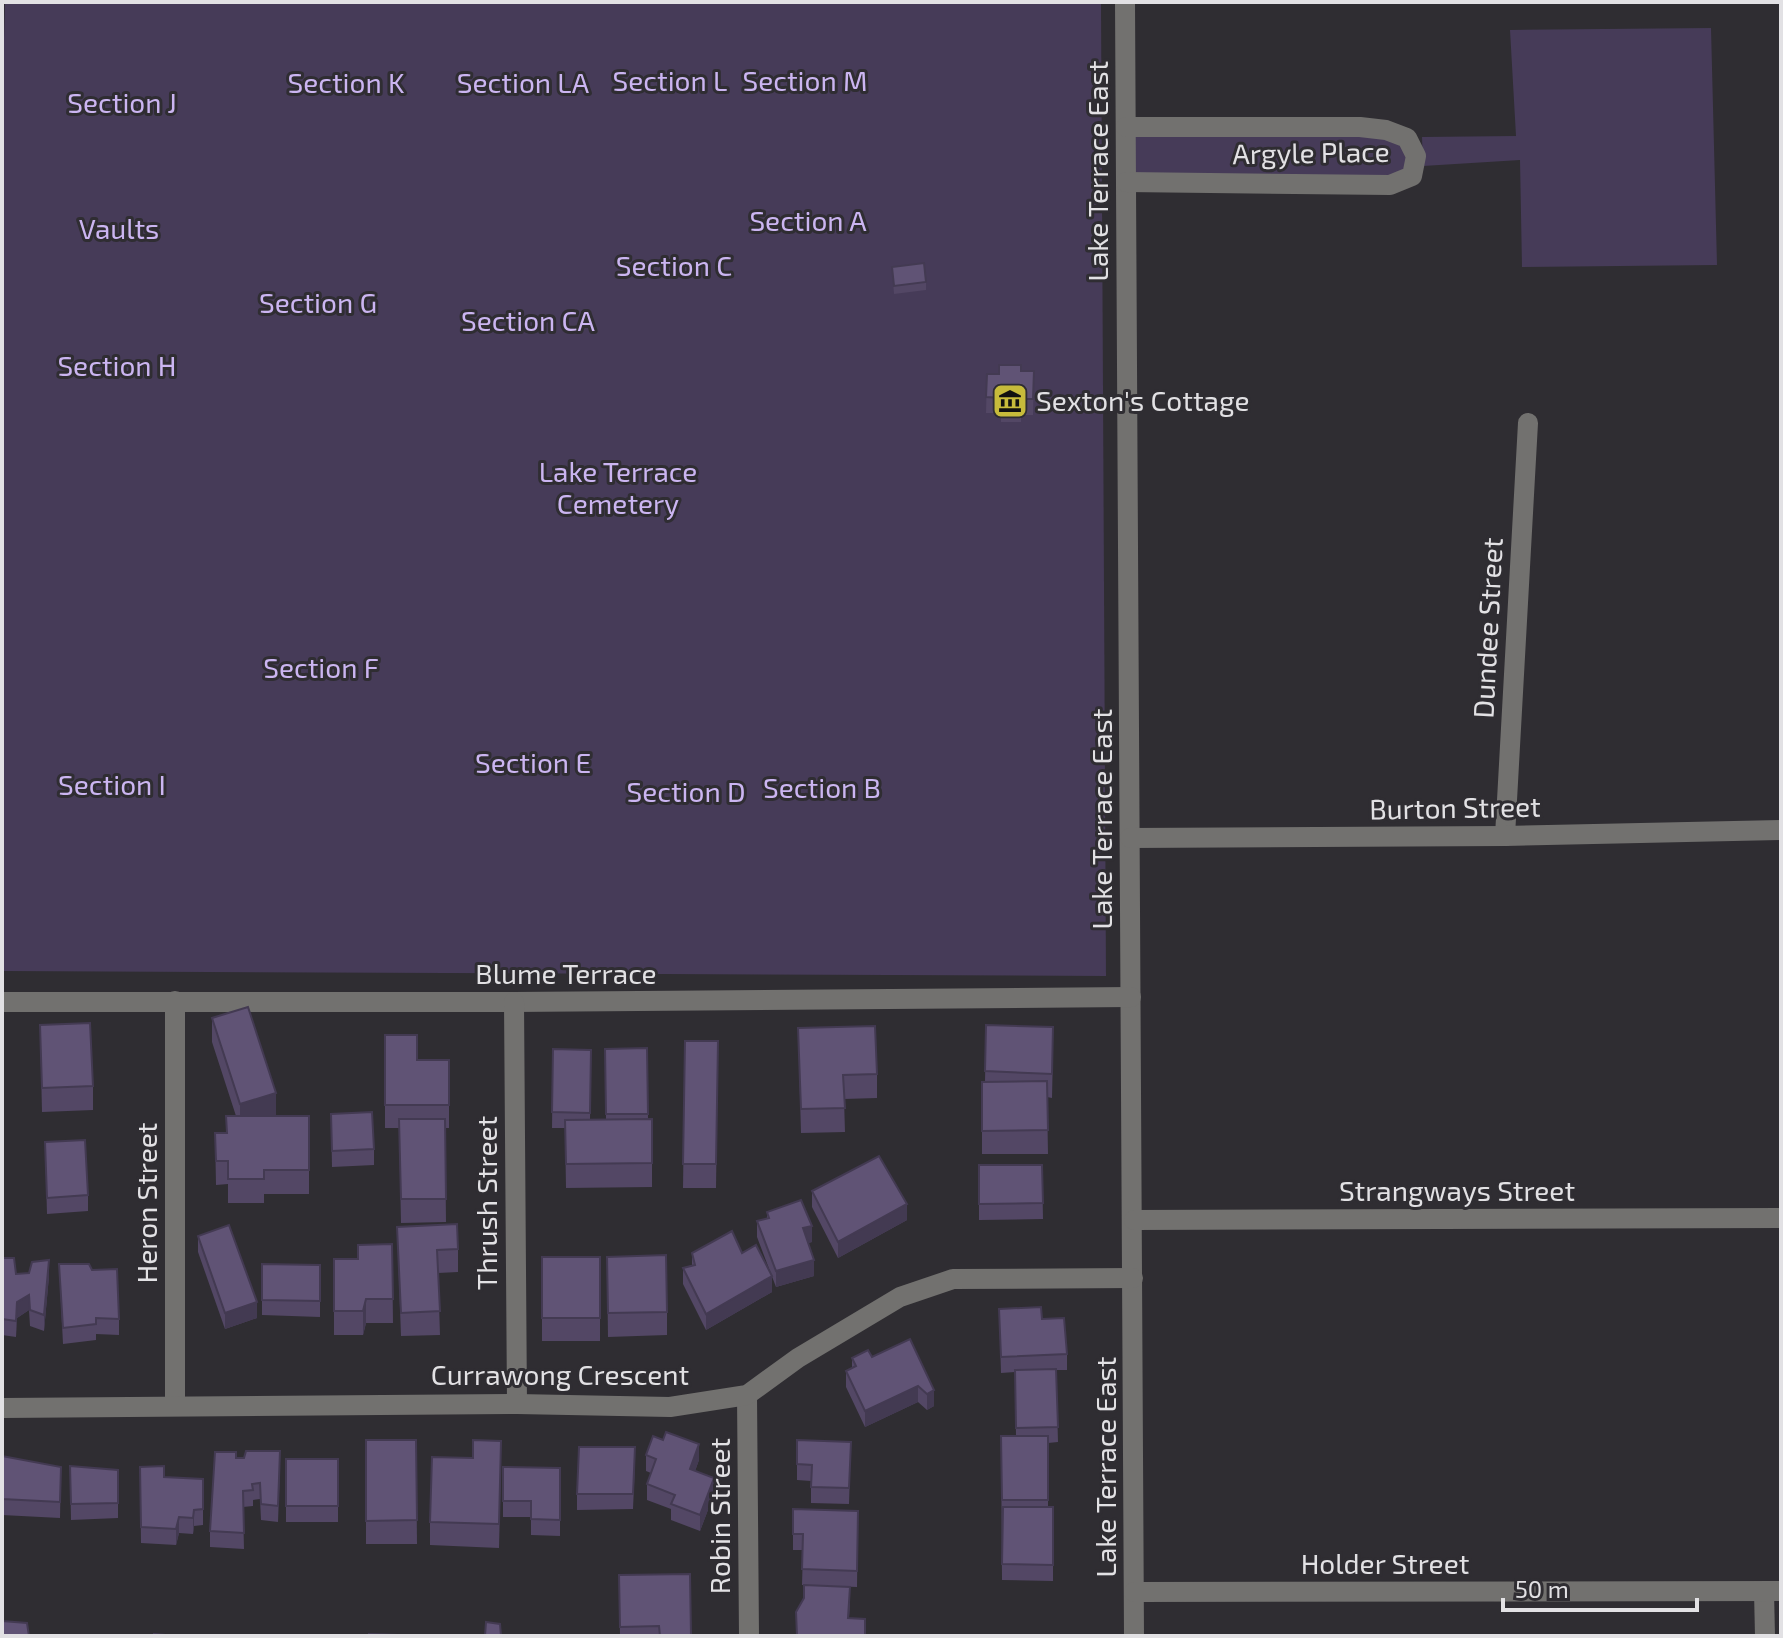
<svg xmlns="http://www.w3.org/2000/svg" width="1783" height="1638" font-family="'Exo 2',sans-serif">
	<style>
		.green { fill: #463b58 }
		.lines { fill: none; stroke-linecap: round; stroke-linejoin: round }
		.minor { stroke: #72716f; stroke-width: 20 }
		.wall { fill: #534765 }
		.shaded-wall { fill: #433a52 }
		.building { fill: #605375; stroke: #433a52; stroke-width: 2 }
		.labels { text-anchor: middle; stroke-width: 6; stroke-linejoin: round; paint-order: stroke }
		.park-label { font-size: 28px; fill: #cbb5f1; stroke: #2f2d32 }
		.street-label { font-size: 28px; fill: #e2e1e4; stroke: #2f2d32 }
		.poi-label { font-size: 28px; fill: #e2e1e4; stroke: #2f2d32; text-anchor: start }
	</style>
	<rect width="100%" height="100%" fill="#2f2d32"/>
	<g class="green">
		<polygon points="5,2 1101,2 1106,976 2,971 2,109"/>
		<polygon points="1711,28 1717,265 1522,267 1520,160 1423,166 1422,137 1516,136 1510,30"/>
		<polygon points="1130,133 1362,133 1402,142 1411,159 1407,171 1389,179 1131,176"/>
	</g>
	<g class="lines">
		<g class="minor">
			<polyline points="1125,2 1134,1636"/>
			<polyline points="1126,127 1360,127 1386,130 1407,138 1416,156 1412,176 1390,185 1126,182"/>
			<polyline points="1505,836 1528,423"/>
			<polyline points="1130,838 1505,836 1781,830"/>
			<polyline points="175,1001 175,1405"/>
			<polyline points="2,1002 514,1002 1131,997"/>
			<polyline points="514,1002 517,1404"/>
			<polyline points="1134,1220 1781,1218"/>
			<polyline points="747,1395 749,1636"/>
			<polyline points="2,1408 517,1404 670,1407 747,1395 798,1358 900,1297 953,1279 1133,1278"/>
			<polyline points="1764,1591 1765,1636"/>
			<polyline points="1134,1592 1781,1591"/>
		</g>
	</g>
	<g class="wall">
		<polygon points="892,267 926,282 926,290 894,294"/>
		<polygon points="1021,371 1034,371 1033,415 1021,415 1021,422 1001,422 1001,413 986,413 987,374 999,374"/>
		<polygon points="212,1018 276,1116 309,1116 309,1194 264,1194 264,1203 228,1203 228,1184 216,1185 215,1133 226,1133 236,1116 212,1042"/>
		<polygon points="40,1025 93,1086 93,1110 42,1112"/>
		<polygon points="986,1025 1053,1051 1052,1098 1047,1097 1048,1154 982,1154 982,1082 985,1082"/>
		<polygon points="798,1028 877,1074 877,1098 844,1099 845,1132 801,1133"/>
		<polygon points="385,1035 417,1060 449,1060 449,1128 445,1128 446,1222 401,1223 399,1128 385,1128"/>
		<polygon points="685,1041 718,1041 716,1188 683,1188"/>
		<polygon points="647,1048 648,1119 652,1119 652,1187 566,1188 565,1128 552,1128 553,1049 591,1050 590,1120 606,1119 605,1049"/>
		<polygon points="331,1114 374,1149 374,1165 332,1167"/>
		<polygon points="45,1142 88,1195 88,1211 47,1214"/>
		<polygon points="979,1165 1042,1165 1043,1219 979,1220"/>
		<polygon points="812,1191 907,1220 838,1258 812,1207"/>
		<polygon points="767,1212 812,1242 808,1243 814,1276 776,1287 757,1237 757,1221 767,1219"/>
		<polygon points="397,1227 458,1249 458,1272 438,1273 440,1335 401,1336"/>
		<polygon points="198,1236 257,1318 225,1329 198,1252"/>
		<polygon points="392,1244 393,1323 366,1323 363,1335 334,1335 334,1259 358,1259"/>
		<polygon points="692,1253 772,1292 706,1330 683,1284 683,1268 692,1265"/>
		<rect x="542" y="1257" width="58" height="84"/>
		<polygon points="607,1257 667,1312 667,1335 608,1337"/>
		<polygon points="2,1258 16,1274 49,1276 44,1331 30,1326 29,1310 17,1318 16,1337 2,1335"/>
		<polygon points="59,1264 119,1319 119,1335 96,1334 96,1340 63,1344"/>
		<polygon points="262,1264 320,1265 320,1317 262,1315"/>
		<polygon points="999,1309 1042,1319 1067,1354 1067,1370 1056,1370 1058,1442 1048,1443 1048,1507 1053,1507 1053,1581 1002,1580 1001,1436 1016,1436 1015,1372 1001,1373"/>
		<polygon points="910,1339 934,1406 927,1410 918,1402 865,1427 846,1387 846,1371 852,1368 852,1358 872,1357"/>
		<polygon points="366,1440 416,1440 417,1544 366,1544"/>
		<polygon points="797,1440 851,1442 849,1504 811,1503 811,1481 797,1480"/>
		<polygon points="646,1455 699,1460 695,1471 714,1494 700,1531 671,1520 671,1509 647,1500 647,1484 651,1473 646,1471"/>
		<polygon points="2,1456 61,1467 60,1518 2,1515"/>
		<polygon points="236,1458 280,1467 278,1522 261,1520 260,1499 253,1500 253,1506 243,1507 244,1549 210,1547 210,1531"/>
		<rect x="286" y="1459" width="52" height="63"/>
		<polygon points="635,1463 633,1509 577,1510 577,1494"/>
		<polygon points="501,1465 499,1548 430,1545 430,1522"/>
		<polygon points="70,1466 118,1470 118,1518 71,1520"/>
		<polygon points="140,1467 164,1477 203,1479 203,1525 194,1526 193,1534 179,1533 176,1545 141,1543"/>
		<polygon points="503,1467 560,1468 560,1536 531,1535 531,1517 503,1517"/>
		<polygon points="793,1509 858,1511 857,1587 829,1586 850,1603 849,1618 865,1619 865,1636 796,1636 796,1612 804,1598 804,1585 802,1585 803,1550 793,1550"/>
		<polygon points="619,1575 691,1636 620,1636"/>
	</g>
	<g class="shaded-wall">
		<polygon points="276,1093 276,1116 240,1128 240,1104"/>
		<polygon points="907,1204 907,1220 838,1258 838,1242"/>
		<polygon points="812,1226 812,1242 803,1244 803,1228"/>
		<polygon points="49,1260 49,1276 44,1331 44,1315"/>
		<polygon points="814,1260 814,1276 776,1287 776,1271"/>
		<polygon points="772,1276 772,1292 706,1330 706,1314"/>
		<polygon points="29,1295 29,1310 17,1318 16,1337 17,1302"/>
		<polygon points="366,1299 366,1323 363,1335 363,1311"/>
		<polygon points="257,1302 257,1318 225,1329 225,1313"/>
		<polygon points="918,1386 918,1402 865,1427 865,1411"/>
		<polygon points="934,1390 934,1406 927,1410 927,1394"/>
		<polygon points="699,1444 699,1460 690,1485 690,1469"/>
		<polygon points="714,1478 714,1494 700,1531 700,1515"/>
		<polygon points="194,1510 194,1526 193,1534 193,1518"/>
		<polygon points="179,1517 179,1533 176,1545 176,1529"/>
	</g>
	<g class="building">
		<polygon points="924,263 926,282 894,286 892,267"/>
		<polygon points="999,365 1021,365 1021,371 1034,371 1033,399 1021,399 1021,406 1001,406 1002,398 986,397 987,374 999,374"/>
		<polygon points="248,1007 276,1093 240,1104 212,1018"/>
		<polygon points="90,1023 93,1086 42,1088 40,1025"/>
		<polygon points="986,1025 1053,1027 1052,1074 985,1071"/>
		<polygon points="875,1026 877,1074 843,1075 845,1108 801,1109 798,1028"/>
		<polygon points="385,1035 417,1035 417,1060 449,1060 449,1105 385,1105"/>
		<polygon points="685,1041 718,1041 716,1164 683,1164"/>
		<polygon points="647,1048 648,1114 606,1114 605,1049"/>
		<polygon points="553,1049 591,1050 590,1113 552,1112"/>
		<polygon points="1047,1081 1048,1130 982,1131 982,1082"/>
		<polygon points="372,1112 374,1149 332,1151 331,1114"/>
		<polygon points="226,1116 309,1116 309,1170 264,1170 264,1179 228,1179 228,1161 216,1161 215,1133 227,1133"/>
		<polygon points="399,1119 445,1119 446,1199 401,1199"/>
		<polygon points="652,1119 652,1163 566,1164 565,1120"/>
		<polygon points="85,1140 88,1195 47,1198 45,1142"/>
		<polygon points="879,1156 907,1204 838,1242 812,1191"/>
		<polygon points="979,1165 1042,1165 1043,1203 979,1204"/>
		<polygon points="801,1200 812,1226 803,1228 814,1260 776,1271 757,1221 769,1218 767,1212"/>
		<polygon points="457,1224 458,1249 437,1250 440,1311 401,1313 397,1227"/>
		<polygon points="229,1225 257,1302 225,1313 198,1236"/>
		<polygon points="732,1231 742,1253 756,1245 772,1276 706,1314 683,1268 695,1265 692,1253"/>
		<polygon points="392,1244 393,1299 366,1299 363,1311 334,1311 334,1259 358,1259 358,1245"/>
		<polygon points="666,1255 667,1312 608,1313 607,1257"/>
		<rect x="542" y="1257" width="58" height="61"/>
		<polygon points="2,1258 14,1258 16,1274 29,1273 32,1262 49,1260 44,1315 30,1310 29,1295 17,1302 16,1321 2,1319"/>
		<polygon points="59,1264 89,1264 92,1270 117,1269 119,1319 96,1318 96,1324 63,1328"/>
		<polygon points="262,1264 320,1265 320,1301 262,1300"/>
		<polygon points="1041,1307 1042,1319 1064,1318 1067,1354 1001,1357 999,1309"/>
		<polygon points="910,1339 934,1390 927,1394 918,1386 865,1411 846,1371 856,1366 852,1358 868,1350 872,1357"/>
		<polygon points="1056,1369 1058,1427 1016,1428 1015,1370"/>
		<polygon points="666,1432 699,1444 690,1469 714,1478 700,1515 671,1504 675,1495 647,1484 656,1459 646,1455 653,1436 663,1440"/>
		<polygon points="1001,1436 1048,1436 1048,1500 1002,1500"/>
		<polygon points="366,1440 416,1440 417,1520 366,1521"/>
		<polygon points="473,1440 501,1441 499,1524 430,1522 432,1457 473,1458"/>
		<polygon points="797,1440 851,1442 849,1488 811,1487 812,1465 797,1464"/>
		<polygon points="579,1447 635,1447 633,1494 577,1494"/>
		<polygon points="246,1451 280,1451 278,1506 261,1504 260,1483 252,1484 253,1490 243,1491 244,1533 210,1531 215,1452 236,1452 236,1458 244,1458"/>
		<polygon points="2,1456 61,1467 60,1502 2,1499"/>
		<rect x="286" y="1459" width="52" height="47"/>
		<polygon points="70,1466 118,1470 118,1503 71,1504"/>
		<polygon points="164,1466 164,1477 203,1479 203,1509 194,1510 193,1518 179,1517 176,1529 141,1527 140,1467"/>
		<polygon points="503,1467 560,1468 560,1520 531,1519 531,1501 503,1501"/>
		<polygon points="1003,1507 1053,1507 1053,1565 1002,1564"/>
		<polygon points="793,1509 858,1511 857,1571 802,1569 803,1534 793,1534"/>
		<polygon points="690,1574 691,1636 660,1636 659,1626 620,1627 619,1575"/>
		<polygon points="804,1585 850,1587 848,1618 865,1619 865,1636 797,1636 796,1612 804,1598"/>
		<polygon points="2,1621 27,1623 29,1636 2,1636"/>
		<polygon points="486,1622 500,1624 501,1636 485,1636"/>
		<polygon points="154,1634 177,1636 154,1636"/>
		<polygon points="369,1634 397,1635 397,1636 369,1636"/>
	</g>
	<defs>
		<symbol id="museum-square" viewBox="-11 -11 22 22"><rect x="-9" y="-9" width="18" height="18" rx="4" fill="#c7bb3b" stroke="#2f2d32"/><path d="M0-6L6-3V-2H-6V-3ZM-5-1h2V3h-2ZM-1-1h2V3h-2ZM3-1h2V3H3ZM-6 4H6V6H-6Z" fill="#111"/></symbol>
	</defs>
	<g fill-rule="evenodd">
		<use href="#museum-square" x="990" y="381" width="40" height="40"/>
	</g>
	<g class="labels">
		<g class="park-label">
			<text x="670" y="91">Section L</text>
			<text x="805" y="91">Section M</text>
			<text x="346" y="93">Section K</text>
			<text x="523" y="93">Section LA</text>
			<text x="122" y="113">Section J</text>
			<text x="808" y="231">Section A</text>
			<text x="119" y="239">Vaults</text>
			<text x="674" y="276">Section C</text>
			<text x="318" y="313">Section G</text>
			<text x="528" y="331">Section CA</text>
			<text x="117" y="376">Section H</text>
			<text x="618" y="482">Lake Terrace<tspan x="618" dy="32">Cemetery</tspan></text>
			<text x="321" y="678">Section F</text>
			<text x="533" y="773">Section E</text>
			<text x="112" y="795">Section I</text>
			<text x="822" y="798">Section B</text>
			<text x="686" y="802">Section D</text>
		</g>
		<g class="street-label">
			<text transform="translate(1311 153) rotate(-1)" y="10">Argyle Place</text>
			<text transform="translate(1098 171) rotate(-90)" y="10">Lake Terrace East</text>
			<text transform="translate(1488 628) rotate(-87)" y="10">Dundee Street</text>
			<text transform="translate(1455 808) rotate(-1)" y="10">Burton Street</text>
			<text transform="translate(1102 819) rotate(-90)" y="10">Lake Terrace East</text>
			<text x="566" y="984">Blume Terrace</text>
			<text x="1457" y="1201">Strangways Street</text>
			<text transform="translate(147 1203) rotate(-90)" y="10">Heron Street</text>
			<text transform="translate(487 1203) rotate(-90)" y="10">Thrush Street</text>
			<text x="560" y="1385">Currawong Crescent</text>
			<text transform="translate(1106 1467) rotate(-90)" y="10">Lake Terrace East</text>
			<text transform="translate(720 1516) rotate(-90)" y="10">Robin Street</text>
			<text x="1385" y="1574">Holder Street</text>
		</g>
		<g class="poi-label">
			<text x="1036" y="411">Sexton's Cottage</text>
		</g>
	</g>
	<rect width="1783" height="1638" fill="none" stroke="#e2e1e4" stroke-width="8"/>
	<path d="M1503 1598v12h194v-12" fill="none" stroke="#e2e1e4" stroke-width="4"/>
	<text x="1515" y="1598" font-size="24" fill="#e2e1e4" stroke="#2f2d32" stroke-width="6" paint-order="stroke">50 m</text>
</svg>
